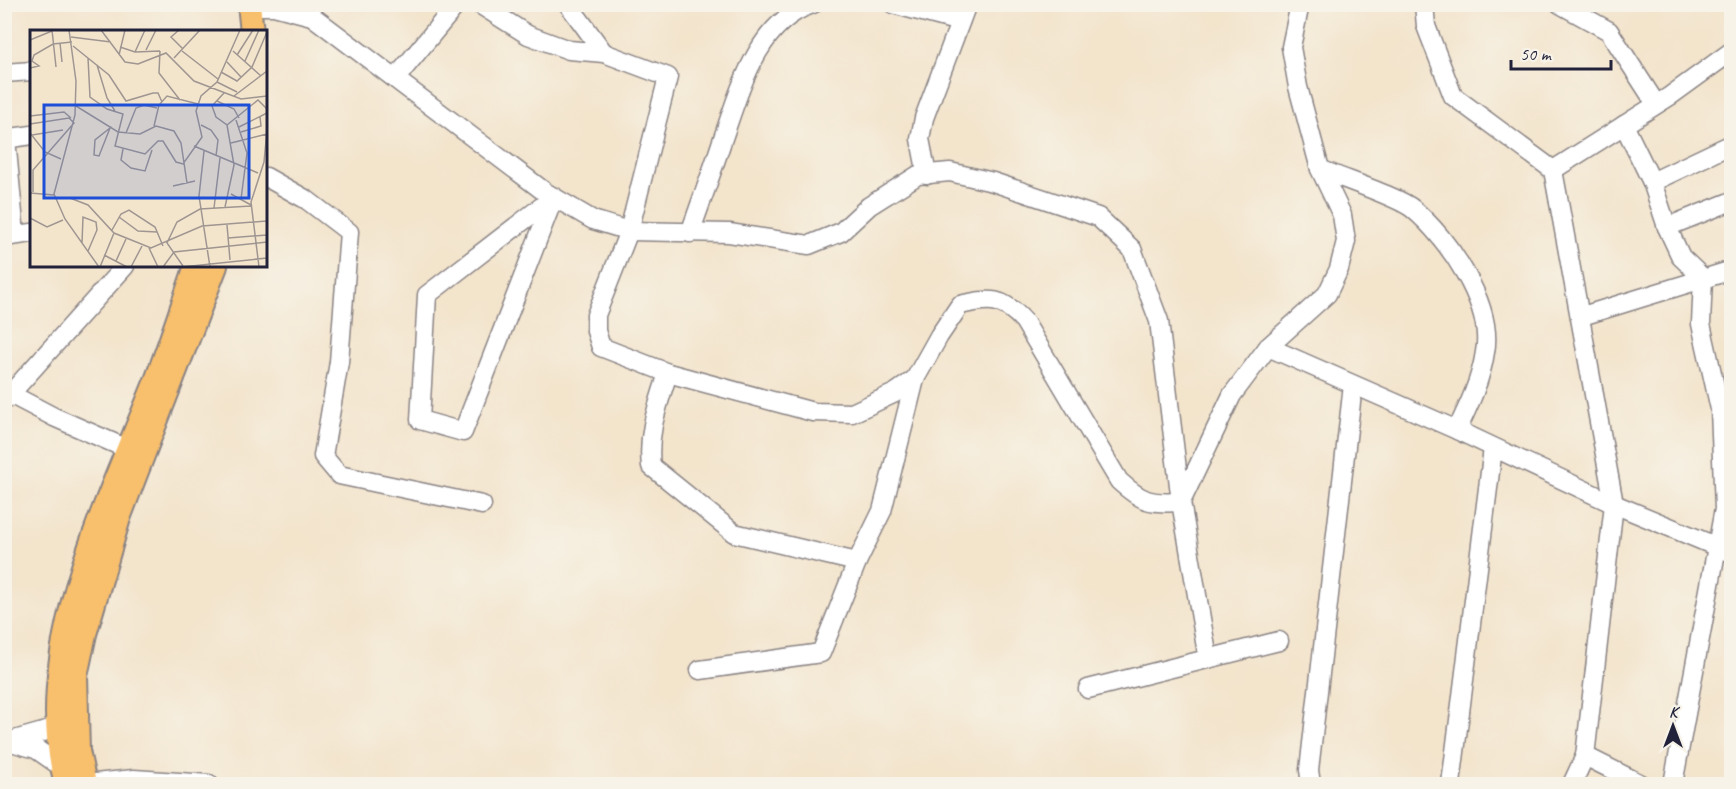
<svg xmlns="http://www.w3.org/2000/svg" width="1736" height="789" font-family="Caveat,sans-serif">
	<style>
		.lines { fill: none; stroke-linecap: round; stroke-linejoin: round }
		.minor-casing { stroke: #8a8384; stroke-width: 21 }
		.major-casing { stroke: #8a8384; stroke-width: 26 }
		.minor { stroke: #fff; stroke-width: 18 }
		.major { stroke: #f8bf6c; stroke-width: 22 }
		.inset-road { fill: none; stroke: #9f9692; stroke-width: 1.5 }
		.view { fill: #1d4ed8; fill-opacity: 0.15; stroke: #1d4ed8; stroke-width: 3 }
		.inset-edge { fill: none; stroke: #22223b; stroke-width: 3 }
	</style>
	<rect width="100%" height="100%" fill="#f7f3e8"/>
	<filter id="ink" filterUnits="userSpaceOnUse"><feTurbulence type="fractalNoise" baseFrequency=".0167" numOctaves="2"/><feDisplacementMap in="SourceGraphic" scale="12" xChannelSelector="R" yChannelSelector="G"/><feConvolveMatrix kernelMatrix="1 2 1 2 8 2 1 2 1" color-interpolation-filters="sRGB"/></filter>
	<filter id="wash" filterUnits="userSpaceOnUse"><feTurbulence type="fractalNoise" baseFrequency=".008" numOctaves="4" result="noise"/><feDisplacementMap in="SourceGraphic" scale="24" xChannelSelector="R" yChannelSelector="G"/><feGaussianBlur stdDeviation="1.35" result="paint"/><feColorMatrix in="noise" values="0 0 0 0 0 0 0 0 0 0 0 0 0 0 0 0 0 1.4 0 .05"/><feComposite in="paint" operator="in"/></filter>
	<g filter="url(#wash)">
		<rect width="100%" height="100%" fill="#f3e4cc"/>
	</g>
	<g filter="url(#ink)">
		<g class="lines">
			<defs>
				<g id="minor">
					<path d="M 479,4 L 528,35 L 569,50 L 604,53 L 668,77 L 629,231 L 596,315 L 596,331 L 601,347 L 668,373 L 813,412 L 852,413 L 895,393 L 915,379 L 939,336 L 960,305 C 991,298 1002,297 1024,321 L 1119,481 C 1142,502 1150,504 1181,502 L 1232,395 L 1268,347 L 1327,294 L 1339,269 L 1346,241 L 1342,215 L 1320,169 L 1298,87 L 1291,47 L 1300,4"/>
					<polyline points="568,4 604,53"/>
					<polyline points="893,4 960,22"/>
					<polyline points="1424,4 1426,26 1453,96 1553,170 1614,504 1585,756 1572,784"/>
					<polyline points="1560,4 1609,31 1656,104"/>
					<polyline points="249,6 274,6 312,16 545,192 593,220 629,231 729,233 809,245 841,232 869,206 918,175 950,172 993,182 1098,217 1132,249 1159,321 1181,502 1208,659"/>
					<polyline points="4,73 32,71"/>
					<polyline points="396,78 457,4"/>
					<polyline points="1624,125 1652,182 1667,227 1681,257 1703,278 1701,324 1720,409 1724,509 1673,784"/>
					<polyline points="4,139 32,135"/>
					<polyline points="6,139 15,235"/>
					<path d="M 1320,169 C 1340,178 1399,197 1413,209 C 1448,238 1494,305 1485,352 C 1481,380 1469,405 1457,430"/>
					<polyline points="1553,170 1670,96 1732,51"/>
					<polyline points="927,175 920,139 924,118 967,4"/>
					<polyline points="266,177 307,200 349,232 339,362 323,456 339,475 482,505"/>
					<polyline points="1652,182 1732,144"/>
					<polygon points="554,197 463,432 420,420 427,295"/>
					<polyline points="1667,227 1732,201"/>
					<path d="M 690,233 C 701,202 712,172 722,141 C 739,93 757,21 813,4"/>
					<polyline points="4,237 32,233"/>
					<polyline points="1582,316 1732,270"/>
					<polyline points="1268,347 1457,430 1614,504 1732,553"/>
					<path d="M 668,373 C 658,405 647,433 651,466 L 734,533 L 857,562 L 882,511 L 915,379"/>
					<polyline points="4,388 10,394 54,417 139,454"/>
					<polyline points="4,401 125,266"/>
					<polyline points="700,670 821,653 857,562"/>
					<polyline points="1088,689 1279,641"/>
					<polyline points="4,740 36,749 62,767 71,766"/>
					<polyline points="11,741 50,730 59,718 63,718"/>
					<polyline points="1585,756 1641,784"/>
					<polyline points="85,784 134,779 209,784"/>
					<polyline points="1311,784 1309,770 1353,385"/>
					<polyline points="1451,784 1493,448"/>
				</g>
				<g id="major">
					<polyline points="249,4 252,32"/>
					<path d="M 66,784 C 30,650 109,500 157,378 C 171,341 183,303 196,266"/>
					<polyline points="85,784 78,751 76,676 85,634 119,518 216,266"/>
				</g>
			</defs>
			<use href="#minor" class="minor-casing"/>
			<use href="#major" class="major-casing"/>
			<use href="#minor" class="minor"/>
			<use href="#major" class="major"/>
		</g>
	</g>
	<g transform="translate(30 30)">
		<rect width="237" height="237" fill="#f3e4cc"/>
		<path class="inset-road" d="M 22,0 L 26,37M 39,0 L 46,51 L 45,85 L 24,164 L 35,189 L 69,237M 71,0 L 95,32 L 108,34 L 136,23 L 164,51 L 211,69 L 237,66M 149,0 L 141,7 L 153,19M 41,7 L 81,12M 0,10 L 22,1M 30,13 L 32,32M 43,16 L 79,45 L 96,71 L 123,63 L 128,63 L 132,72M 90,17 L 105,22 L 130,21M 116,20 L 126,0M 130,21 L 129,43 L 150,70M 152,21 L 188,49M 203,21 L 231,46M 105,22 L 115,0M 89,25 L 95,0M 207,25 L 223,0M 58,28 L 60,67 L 77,79 L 93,84 L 85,116 L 115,124 L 128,111 L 133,111 L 146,132 L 153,134 L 172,107 L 166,81 L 171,66 L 187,52 L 210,0M 144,28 L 170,0M 215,31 L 229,0M 197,32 L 211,47M 67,35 L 77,68 L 85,81M 0,38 L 9,36 L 2,31 L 4,25 L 23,14 L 42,12M 191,42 L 207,51 L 222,37 L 237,2M 187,52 L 207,62M 194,63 L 182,76 L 186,87 L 197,95 L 204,135 L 195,177M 204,66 L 237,41M 187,71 L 204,79 L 209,88M 46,76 L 88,102 L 110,104 L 126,96 L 144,101 L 151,113 L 157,153M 0,86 L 34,82 L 41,88M 206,90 L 217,123 L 211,169M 0,94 L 39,88 L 44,93 L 3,140 L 3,162M 171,95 L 181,100 L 188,110 L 186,126M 197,95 L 228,70 L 237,79M 124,96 L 129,75 L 137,66 L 168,74M 209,97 L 237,83M 80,98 L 69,126 L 64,125 L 65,110 ZM 211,102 L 231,96 L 230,87M 0,103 L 15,122 L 31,129M 96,103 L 106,78 L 114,75 L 127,78M 2,105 L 33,100M 201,113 L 237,104M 164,116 L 228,143M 93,119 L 91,130 L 101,138 L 115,141 L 122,120M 174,121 L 169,166 L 180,237M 143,156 L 165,151M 0,163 L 24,165M 201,164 L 221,175M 25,168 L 40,168 L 58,175 L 84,203 L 121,218 L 172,196 L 237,191M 184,178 L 190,128M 89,187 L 108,201 L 127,202M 0,188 L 17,197 L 33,190M 197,195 L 200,230M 82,200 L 91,184 L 99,180 L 125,197 L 133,216M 198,208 L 237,205M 52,213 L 53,187 L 66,192 L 67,200 L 58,221M 119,218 L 128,237M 74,225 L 97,237M 86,231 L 96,209M 153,236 L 137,213 L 147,192 L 170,179 L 221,176M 70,237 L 84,203M 101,237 L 112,216M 133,237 L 144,222 L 237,212M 152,237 L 237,228M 229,237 L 221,172 L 234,132 L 237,100"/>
		<path class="view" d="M 14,75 L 219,75 L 219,168 L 14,168 Z"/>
		<rect width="237" height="237" class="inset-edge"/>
	</g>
	<rect width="1736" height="789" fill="none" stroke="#f7f3e8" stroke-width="24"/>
	<g transform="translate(1673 726)" stroke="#f7f3e8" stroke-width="4.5" paint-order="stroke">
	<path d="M0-4.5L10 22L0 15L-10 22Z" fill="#22223b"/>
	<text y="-9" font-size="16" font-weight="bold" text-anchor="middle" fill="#22223b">K</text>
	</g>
	<path d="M1511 60v9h100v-9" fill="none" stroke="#22223b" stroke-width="3"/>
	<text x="1520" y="60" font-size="18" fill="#22223b" stroke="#f7f3e8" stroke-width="4.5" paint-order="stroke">50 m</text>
</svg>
